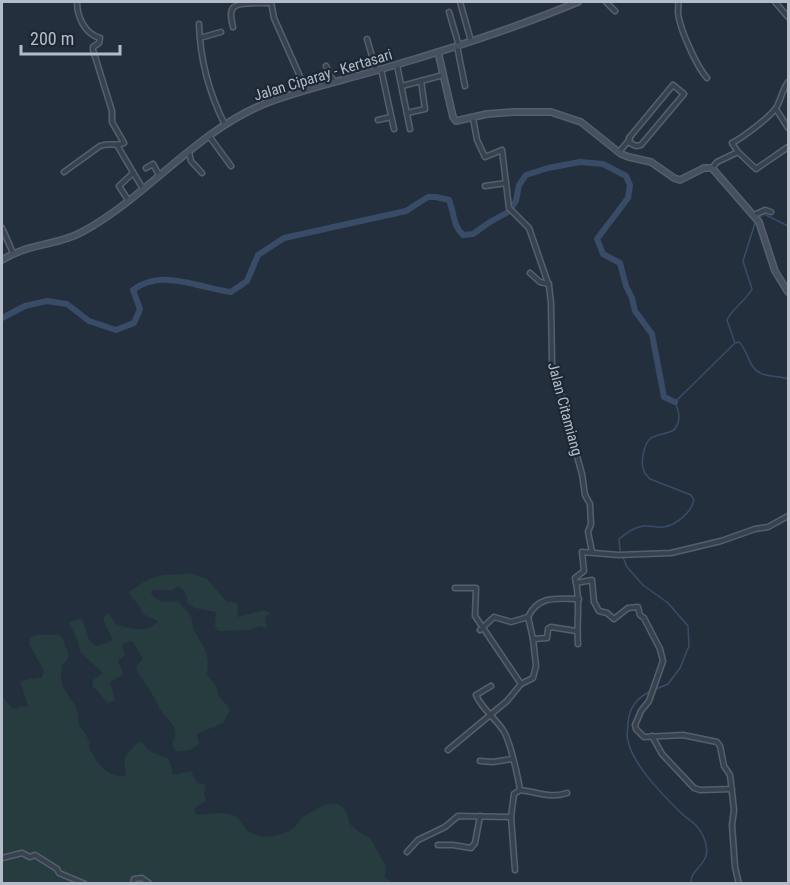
<svg xmlns="http://www.w3.org/2000/svg" width="790" height="885" font-family="'Roboto Condensed',sans-serif">
	<style>
		.green { fill: #263c3f }
		.lines { fill: none; stroke-linecap: round; stroke-linejoin: round }
		.stream { stroke: #394c67; stroke-width: 1.5 }
		.river { stroke: #394c67; stroke-width: 6 }
		.street-casing { stroke: #565f6c; stroke-width: 7 }
		.secondary-casing { stroke: #565f6c; stroke-width: 8 }
		.street { stroke: #38414e; stroke-width: 4 }
		.secondary { stroke: #465061; stroke-width: 5 }
		.labels { text-anchor: middle; stroke-width: 4.5; stroke-linejoin: round; paint-order: stroke }
		.street-label { font-size: 15px; fill: #b4bcc9; stroke: #1d2633 }
	</style>
	<rect width="100%" height="100%" fill="#242f3e"/>
	<g class="green">
		<path d="M 189,573 L 207,579 L 227,602 L 236,603 L 238,605 L 237,617 L 265,610 L 270,614 L 265,617 L 267,629 L 259,626 L 249,630 L 218,631 L 215,626 L 216,612 L 195,608 L 187,603 C 189,596 183,588 177,586 L 173,590 L 152,590 L 151,593 C 159,604 167,602 178,601 L 191,616 L 193,628 L 205,650 L 208,660 L 207,674 L 217,688 L 219,697 L 227,705 L 230,710 L 223,723 L 199,733 L 197,735 L 199,742 C 195,751 186,750 177,752 L 172,744 C 183,725 165,721 159,707 C 153,694 145,682 136,670 L 137,665 L 143,659 L 133,642 L 130,641 L 122,644 L 125,655 L 118,661 L 123,673 L 121,676 L 110,682 L 115,700 L 107,703 L 98,691 L 92,686 L 93,680 L 103,673 L 81,653 L 77,639 L 69,622 L 80,619 L 83,620 L 89,640 L 96,646 L 111,642 L 112,639 L 103,619 L 108,612 L 116,624 C 129,629 149,634 158,621 L 143,614 C 140,602 132,601 129,592 C 138,585 153,576 164,575 C 174,574 179,575 189,573 Z"/>
		<path d="M 57,634 L 62,637 L 69,655 L 67,661 L 62,664 C 62,668 61,674 61,679 C 63,695 81,703 78,723 C 81,728 86,733 88,739 C 90,744 88,744 90,749 C 96,763 110,780 126,775 C 122,755 126,756 138,742 L 143,743 L 149,751 L 169,759 L 173,775 L 191,771 L 197,783 L 204,784 L 206,786 L 204,793 L 206,800 L 194,809 L 196,815 C 208,814 222,811 233,815 C 242,819 242,827 249,832 C 266,842 294,835 302,817 C 313,813 322,802 336,804 C 348,806 346,817 351,825 C 355,830 364,835 370,839 C 374,842 374,846 377,851 C 382,860 388,864 385,876 L 392,883 L 2,884 L 2,700 L 4,698 C 8,704 10,709 18,709 L 16,707 L 28,706 L 20,681 L 42,677 L 44,671 L 29,644 L 30,638 C 37,632 48,637 57,634 Z"/>
	</g>
	<g class="lines">
		<g class="stream">
			<polyline points="757,219 764,214 788,226"/>
			<path d="M 736,343 L 739,342 C 748,350 748,367 760,373 C 768,377 780,376 788,379"/>
			<path d="M 656,689 L 668,684 L 680,668 L 689,646 L 688,626 L 668,603 L 643,585 L 627,567 L 620,550 L 619,539 C 625,534 631,529 639,527 C 648,524 655,528 663,527 C 675,526 692,512 694,500 L 691,495 L 650,479 C 648,477 645,474 644,471 C 640,463 644,443 651,438 C 658,434 667,434 674,430 C 682,420 679,412 675,402 L 735,343 L 727,320 C 733,307 745,302 752,289 L 743,261 L 755,223"/>
			<path d="M 651,691 C 638,697 629,708 628,723 C 628,729 626,736 628,741 C 633,765 663,795 680,812 C 690,822 698,823 704,838 C 715,865 689,867 691,884"/>
		</g>
		<path class="river" d="M 2,318 L 25,306 L 47,301 L 67,304 L 89,321 L 116,330 L 134,323 L 140,309 L 133,290 C 161,268 200,288 231,292 L 247,281 L 258,255 L 284,238 L 406,211 L 428,197 L 436,197 L 449,200 C 454,212 453,226 463,235 L 473,234 L 490,222 L 508,212 L 516,201 L 519,185 L 526,175 L 548,168 L 580,162 L 603,164 L 626,176 L 630,185 L 628,198 L 597,239 L 603,254 L 620,263 L 626,286 L 632,298 L 635,311 L 652,334 L 664,397 L 675,402"/>
		<defs>
			<g id="street">
				<polyline points="271,2 274,18 306,90"/>
				<polyline points="460,2 471,41"/>
				<polyline points="606,2 615,11"/>
				<path d="M 678,2 C 679,5 678,8 678,11 C 678,26 697,67 707,78"/>
				<polyline points="775,2 788,17"/>
				<polyline points="449,12 459,46"/>
				<path d="M 199,24 C 200,59 209,93 225,125"/>
				<path d="M 233,27 C 232,22 229,13 233,8 C 237,2 264,3 271,3"/>
				<polyline points="200,38 221,32"/>
				<polyline points="367,39 376,70"/>
				<polyline points="457,46 465,86"/>
				<polyline points="397,65 410,129"/>
				<polyline points="326,66 334,82"/>
				<polyline points="381,69 394,129"/>
				<polyline points="402,86 443,75"/>
				<polyline points="776,109 788,128"/>
				<polyline points="407,113 425,109 421,81"/>
				<polyline points="473,118 477,140 485,157 502,150 509,208 529,228 549,286 551,303 552,363 559,384 568,424 582,474 585,495 590,504 591,524 588,532 592,552"/>
				<polyline points="378,120 391,117"/>
				<polyline points="209,136 231,166"/>
				<polyline points="117,145 143,189"/>
				<polyline points="189,152 191,161 202,173"/>
				<polyline points="619,152 630,139 629,138 673,85 684,94 641,145 636,146 628,142"/>
				<path d="M 738,152 L 732,143 C 742,138 770,117 776,108 C 781,100 782,90 788,82"/>
				<polyline points="146,168 153,164 159,175"/>
				<polyline points="712,168 717,162 738,152 756,169 788,147"/>
				<path d="M 64,172 L 100,146 C 109,142 117,147 124,143 L 112,122 L 112,111 L 93,50 L 93,47 L 99,43 L 100,38 C 85,34 77,17 77,2"/>
				<polyline points="485,186 506,183"/>
				<polyline points="128,200 119,186 133,173"/>
				<polyline points="754,215 765,210 771,212"/>
				<polyline points="2,228 13,253"/>
				<polyline points="530,273 540,282 549,284"/>
				<polyline points="576,583 592,580 594,602 599,611 607,613 614,619 628,608 638,607 640,615 644,618 660,649 663,661 649,701 641,711 635,725 636,729 644,737 683,735 717,742 720,746 724,766 730,775 734,810 732,825 735,867 739,884"/>
				<polyline points="455,588 476,588 475,616 521,684"/>
				<path d="M 528,617 C 539,594 558,599 579,599"/>
				<polyline points="480,630 494,617 511,622 528,617 533,639 547,638 548,629 551,627 576,631"/>
				<path d="M 578,644 C 576,622 581,600 575,578 L 584,571 L 582,552 L 619,555 L 671,553 L 721,541 L 755,529 L 768,527 L 788,516"/>
				<path d="M 491,686 L 476,695 C 482,709 495,718 503,730 C 510,740 518,777 520,790 L 514,794 L 511,817 L 515,870"/>
				<polyline points="652,736 662,754 694,788 700,790 732,789"/>
				<polyline points="448,750 507,701 521,684 533,678 536,666 533,639"/>
				<polyline points="480,761 493,762 512,759"/>
				<path d="M 520,790 C 538,792 550,799 567,793"/>
				<polyline points="438,845 453,845 471,848 475,843 480,816"/>
				<polyline points="407,852 418,840 445,827 458,816 511,817"/>
				<polyline points="2,858 22,853 30,857 35,855 57,869 59,873 85,884"/>
				<polyline points="133,884 134,879 142,878 150,884"/>
			</g>
			<g id="secondary">
				<polyline points="438,52 453,117 456,121 487,114 514,112 551,112 581,122 621,154 629,157 651,162 674,178 680,180 704,168 712,168 759,222 775,271 788,292"/>
				<path d="M 2,260 C 28,243 57,246 82,232 C 147,197 194,133 264,104 C 302,89 345,80 385,68 C 451,49 515,28 578,2"/>
			</g>
		</defs>
		<use href="#street" class="street-casing"/>
		<use href="#secondary" class="secondary-casing"/>
		<use href="#street" class="street"/>
		<use href="#secondary" class="secondary"/>
	</g>
	<g class="labels">
		<g class="street-label">
			<text transform="translate(323 75) rotate(-17)" y="5">Jalan Ciparay - Kertasari</text>
			<text transform="translate(565 409) rotate(75)" y="5">Jalan Citamiang</text>
		</g>
	</g>
	<rect width="790" height="885" fill="none" stroke="#b4bcc9" stroke-width="6"/>
	<path d="M21 45v9h99v-9" fill="none" stroke="#b4bcc9" stroke-width="3"/>
	<text x="30" y="45" font-size="18" fill="#b4bcc9" stroke="#1d2633" stroke-width="4.5" paint-order="stroke">200 m</text>
</svg>
